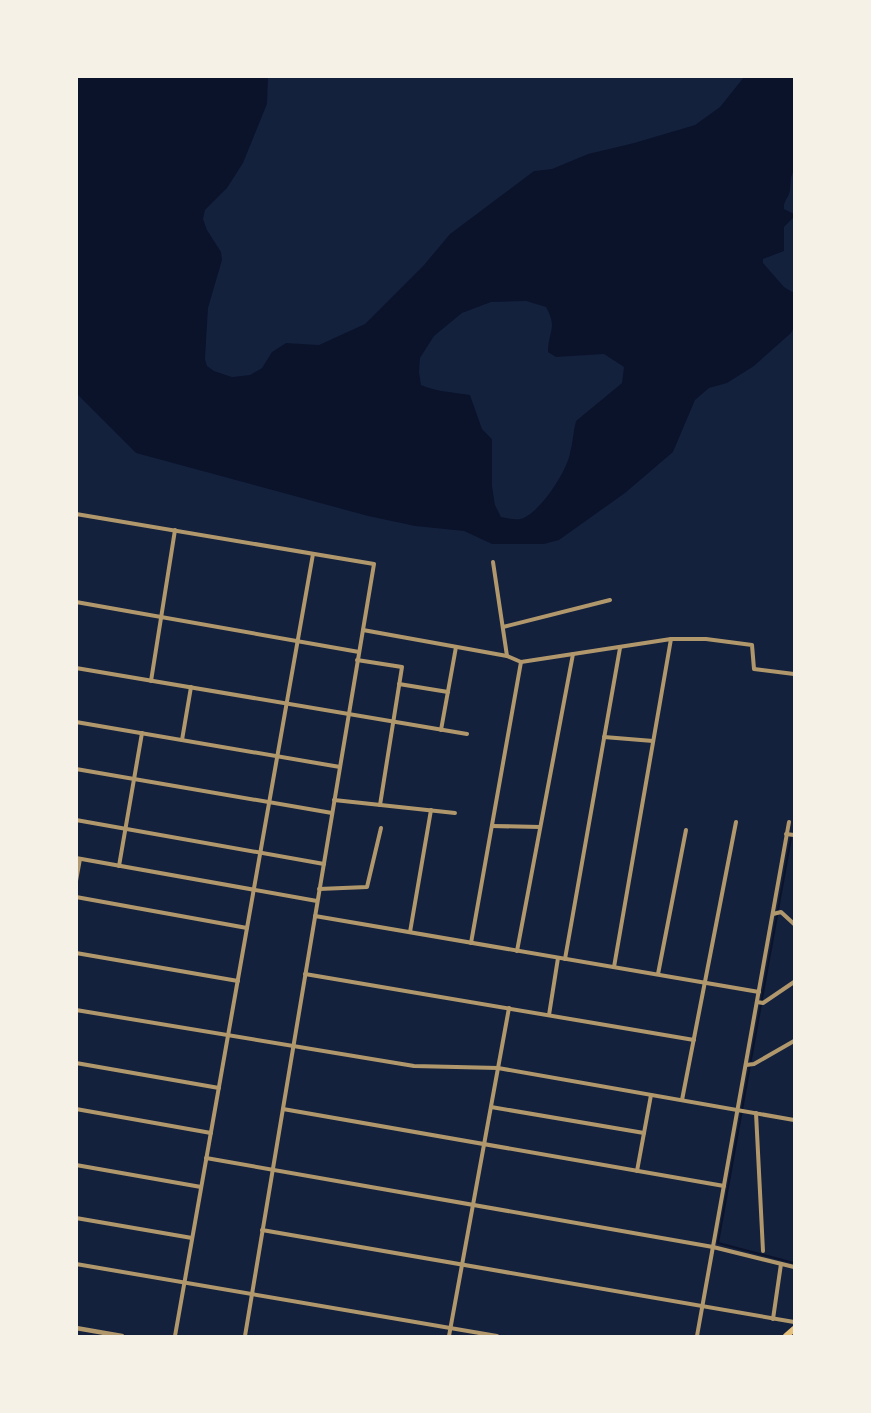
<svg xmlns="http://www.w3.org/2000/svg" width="871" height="1413" font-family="'Archivo Narrow',sans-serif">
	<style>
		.water { fill: #0b132b; fill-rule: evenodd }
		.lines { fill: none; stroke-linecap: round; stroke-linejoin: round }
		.stream { stroke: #0b132b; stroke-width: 2 }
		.minor { stroke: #b1986c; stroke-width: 4 }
		.tertiary { stroke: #b1986c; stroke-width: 4.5 }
		.primary { stroke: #e5c07b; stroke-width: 6 }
	</style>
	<rect width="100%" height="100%" fill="#14213d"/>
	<path class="water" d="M 76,77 L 268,77 L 267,104 L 243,163 L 227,188 L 205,210 L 203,219 L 207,230 L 221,252 L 222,260 L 208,308 L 205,359 L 207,366 L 214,371 L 232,377 L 250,375 L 262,368 L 272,352 L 286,343 L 319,345 L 365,324 L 424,265 L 450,234 L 534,171 L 552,169 L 588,154 L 634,143 L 695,125 L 720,107 L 744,77 L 794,77 L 794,170 C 790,178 791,181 790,190 C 789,198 783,201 784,209 L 794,214 L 794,217 L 784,227 L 784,251 L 763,259 L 763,263 L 784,287 L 794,293 L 794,327 L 791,333 L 754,366 L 727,383 L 709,388 L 695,400 L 673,452 L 625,493 L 559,540 L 544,544 L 492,544 L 464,531 L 415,526 L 368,516 L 136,453 L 77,394 ZM 526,301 L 546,307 C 558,329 548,331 548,352 L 556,357 L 604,354 L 624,367 L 622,383 L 576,421 C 573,432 573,442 570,453 C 567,471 539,515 520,519 C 514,520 507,518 501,517 L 495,505 L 492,486 L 492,439 L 482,429 L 470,395 C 453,392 437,392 421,385 L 419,372 L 420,358 L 434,336 L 462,313 L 491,302 Z"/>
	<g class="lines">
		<g class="stream">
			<polyline points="794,831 794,826"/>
			<polyline points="791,838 718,1243 794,1263"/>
		</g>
		<g class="minor">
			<polyline points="76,514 374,564 245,1336"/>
			<polyline points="493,562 507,656"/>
			<polyline points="76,602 359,652"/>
			<polyline points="503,627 610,600"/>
			<polyline points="363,630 507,656 521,662 671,639 706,639 752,645 754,669 794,674"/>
			<polyline points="357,660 402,667 380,805"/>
			<polyline points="76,668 467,734"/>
			<polyline points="151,681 175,530"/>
			<polyline points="399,684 448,692"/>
			<polyline points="76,722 340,767"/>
			<polyline points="441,730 456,647"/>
			<polyline points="604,737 653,741"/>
			<polyline points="182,740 191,687"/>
			<polyline points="76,769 332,813"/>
			<polyline points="334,800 455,813"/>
			<polyline points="76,820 324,864"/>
			<polyline points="492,826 540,827"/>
			<polyline points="786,834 794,835"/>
			<polyline points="76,858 317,901"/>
			<polyline points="119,866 142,733"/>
			<polyline points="76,881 80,859"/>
			<polyline points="319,889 367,887 381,828"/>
			<polyline points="76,897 247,928"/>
			<polyline points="773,914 781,912 794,924"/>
			<polyline points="315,916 759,992"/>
			<polyline points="410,932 431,810"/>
			<polyline points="471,943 521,662"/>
			<polyline points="517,951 573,654"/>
			<polyline points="76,953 238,981"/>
			<polyline points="565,959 620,648"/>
			<polyline points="614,967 671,639"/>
			<polyline points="305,974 694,1040"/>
			<polyline points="658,974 686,830"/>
			<polyline points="757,1002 763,1003 794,982"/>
			<polyline points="76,1010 414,1066 498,1068 794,1120"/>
			<polyline points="549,1015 558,958"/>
			<polyline points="76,1063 219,1088"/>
			<polyline points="746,1065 754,1064 794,1041"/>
			<polyline points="682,1100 736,822"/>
			<polyline points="491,1107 644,1133"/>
			<polyline points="76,1109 211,1133"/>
			<polyline points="283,1109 724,1186"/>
			<polyline points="756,1113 763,1251"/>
			<polyline points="206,1158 713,1247 794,1267"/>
			<polyline points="76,1165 201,1187"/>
			<polyline points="637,1171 651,1095"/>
			<polyline points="76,1218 192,1238"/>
			<polyline points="262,1230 794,1322"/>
			<polyline points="76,1264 497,1336"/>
			<polyline points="773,1319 781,1264"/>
			<polyline points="175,1336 313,554"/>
			<polyline points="449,1336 509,1008"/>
			<polyline points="697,1336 789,822"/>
		</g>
		<polyline class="tertiary" points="76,1328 122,1336"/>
		<polyline class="primary" points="786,1336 794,1329"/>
	</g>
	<rect width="871" height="1413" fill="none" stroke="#f6f1e7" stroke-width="156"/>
</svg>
